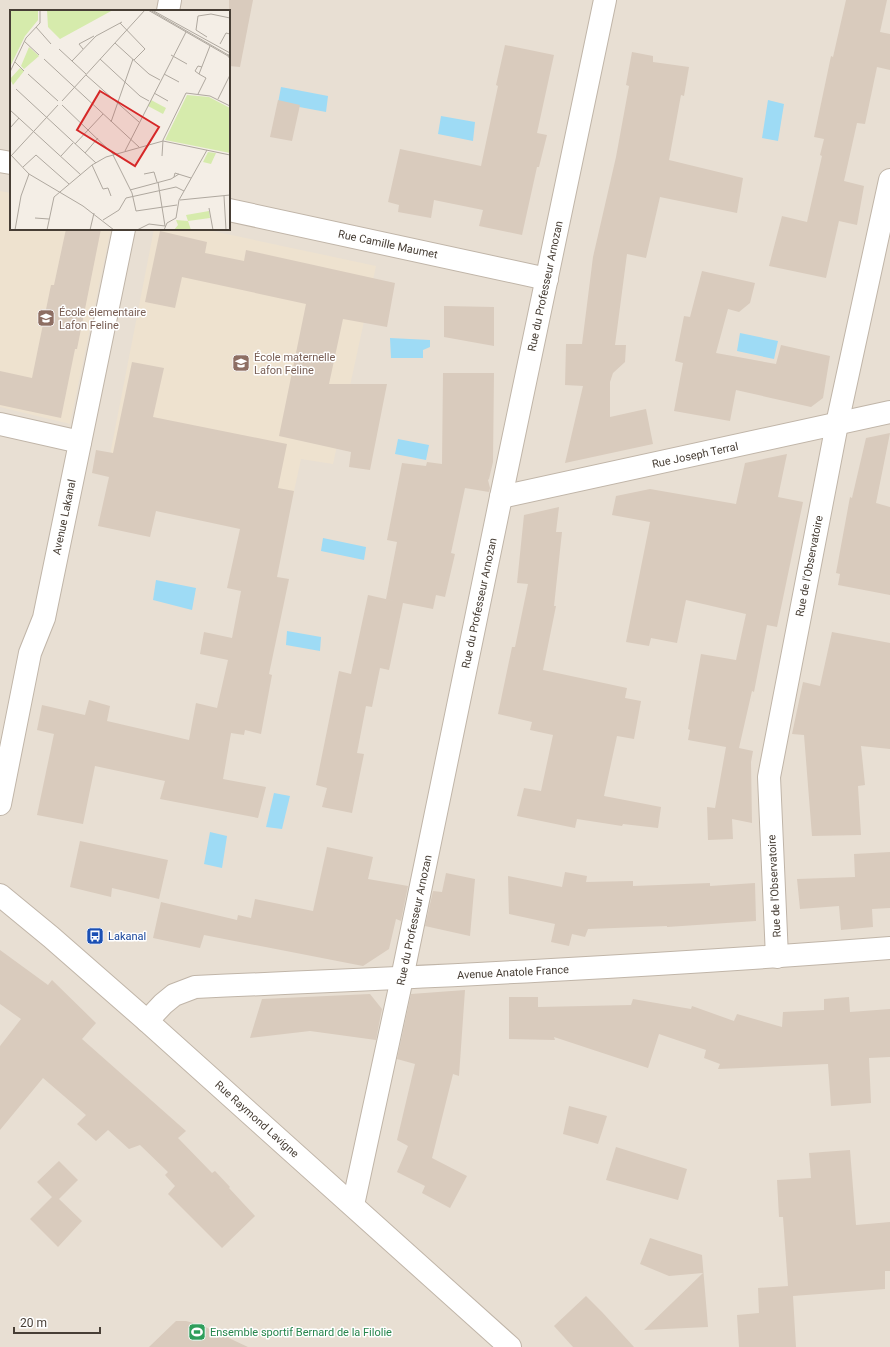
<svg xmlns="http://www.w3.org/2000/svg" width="890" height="1347" font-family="Roboto,sans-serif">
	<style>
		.residential { fill: #e8dfd3; fill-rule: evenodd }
		.education { fill: #eee2cf }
		.water { fill: #9edbf5 }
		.building { fill: #d9cbbd }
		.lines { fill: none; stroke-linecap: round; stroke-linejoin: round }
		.minor-casing { stroke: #c0b5a8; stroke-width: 24 }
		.minor { stroke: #fff; stroke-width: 22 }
		.labels { text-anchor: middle; stroke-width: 3; stroke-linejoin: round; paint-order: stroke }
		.street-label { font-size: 11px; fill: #473e35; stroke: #fff }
		.education-label { font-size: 11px; fill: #785e54; stroke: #fff; text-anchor: start }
		.transit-label { font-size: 11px; fill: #164399; stroke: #fff; text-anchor: start }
		.leisure-label { font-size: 11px; fill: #27864d; stroke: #fff; text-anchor: start }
		.inset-road { fill: none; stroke: #afa89f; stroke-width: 1 }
		.view { fill: #d62828; fill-opacity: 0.15; stroke: #d62828; stroke-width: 2 }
		.inset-edge { fill: none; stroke: #473e35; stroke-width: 2 }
	</style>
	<rect width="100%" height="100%" fill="#f4eee6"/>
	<path class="residential" d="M 0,0 L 890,0 L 890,1347 L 0,1347 ZM 11,11 L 229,11 L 229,229 L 11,229 Z"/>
	<g class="education">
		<polygon points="0,191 11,193 11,229 111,229 70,424 0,407"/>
		<polygon points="154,229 203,229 376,266 333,464 301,459 293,496 108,465"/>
	</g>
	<g class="water">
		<polygon points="281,87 328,96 326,112 278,103"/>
		<polygon points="768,100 784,104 778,141 762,138"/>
		<polygon points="441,116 475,122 473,141 438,134"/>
		<polygon points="740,333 778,341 774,359 737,351"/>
		<polygon points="390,338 430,340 430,347 423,350 423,358 391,358"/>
		<polygon points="398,439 429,445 426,460 395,454"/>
		<polygon points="323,538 366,547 364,560 321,551"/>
		<polygon points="156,580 196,588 192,610 153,600"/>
		<polygon points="287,631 321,637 320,651 286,645"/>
		<polygon points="274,793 290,796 282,829 266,827"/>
		<polygon points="210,832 227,836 222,868 204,864"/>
	</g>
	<g class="building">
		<polygon points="229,0 253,0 240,67 229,66"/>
		<polygon points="846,0 887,0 880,32 890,34 890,70 877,67 865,124 857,123 844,181 864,186 857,225 839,221 826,278 769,266 782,216 807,222 822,156 820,155 824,139 814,137 831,56 833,57"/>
		<polygon points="505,45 554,55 537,133 547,135 539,167 537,167 522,235 479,226 483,210 434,200 431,218 398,212 399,205 388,202 400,149 481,166 498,86 496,85"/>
		<polygon points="632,52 653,56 653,62 689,67 684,96 681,95 669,160 743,178 737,213 660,197 646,258 627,254 615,345 626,345 625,362 613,373 610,382 610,417 646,409 653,444 565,463 583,386 565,385 566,344 582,344 593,257 616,157 629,86 626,85"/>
		<polygon points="278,100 300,105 292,141 270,137"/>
		<polygon points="66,229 101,229 77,349 75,349 61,418 0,405 0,371 32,378 51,285 54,285"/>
		<polygon points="160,231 207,242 205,253 244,261 246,250 395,283 387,327 343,319 329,384 387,384 370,470 349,467 351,452 279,436 306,304 182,277 175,308 145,302"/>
		<polygon points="702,271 755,283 750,303 739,312 728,309 716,353 776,364 781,345 830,356 823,398 811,407 736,390 730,421 674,411 683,363 675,361 684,316 690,317"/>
		<polygon points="444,306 494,307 494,346 444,337"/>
		<polygon points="132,362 164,368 153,417 287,444 278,488 294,491 277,577 289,579 269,674 272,675 261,734 245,730 244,735 231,733 223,779 266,787 258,818 160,799 165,781 95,766 83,824 37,815 54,734 37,730 42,705 85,715 89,700 110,706 107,721 189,740 196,703 217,708 228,660 200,654 204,632 232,638 241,591 227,588 240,529 156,511 150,537 98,526 109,477 92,473 96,450 113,453"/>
		<polygon points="443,373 494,373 493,462 489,479 488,480 490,488 489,492 465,488 451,553 455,554 445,597 436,595 433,609 403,603 389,670 380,668 372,707 366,706 357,753 364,754 352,813 322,807 327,788 316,785 339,671 351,674 368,595 399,602 386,599 397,542 387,540 402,463 426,466 427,462 442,464"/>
		<polygon points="890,433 876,503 890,507 890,595 838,585 840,574 836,573 850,497 852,498 866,438"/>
		<polygon points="787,454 778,497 803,502 777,627 767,625 754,692 752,691 739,748 753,751 751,762 752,823 732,819 733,839 708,840 707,807 715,808 726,747 688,740 690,730 688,729 695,688 701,654 736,660 746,614 686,600 677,643 651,638 649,646 626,642 650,522 612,515 616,496 650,489 736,504 745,463"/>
		<polygon points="559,507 556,532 562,532 554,606 556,606 543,670 627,688 625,698 641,701 634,739 617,736 604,796 661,807 658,828 623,824 622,826 577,819 575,828 517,816 524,788 541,791 553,735 530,730 532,722 498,714 512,647 515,647 528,584 517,583 524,515"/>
		<polygon points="832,632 890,643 890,749 861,746 865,785 858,786 861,835 812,836 804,735 792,734 803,682 820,686"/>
		<polygon points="80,841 168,860 159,899 112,888 111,897 70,887"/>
		<polygon points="327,847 373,857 368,879 408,886 401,921 396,919 389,949 363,966 204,935 200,948 153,938 161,902 237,920 238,915 251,918 255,899 313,911"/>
		<polygon points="890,852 890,908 872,909 873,927 841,930 839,906 800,909 797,879 855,877 854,854"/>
		<polygon points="565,872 587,876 586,882 633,881 633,886 710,883 710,886 755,883 756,921 667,927 667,926 588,929 585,937 572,934 569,946 551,942 555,924 509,914 508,876 562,887"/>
		<polygon points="446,873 475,879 470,936 425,926 433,891 442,892"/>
		<polygon points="0,950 48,985 52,980 96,1023 82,1039 186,1131 178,1138 212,1173 215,1171 230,1187 229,1188 255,1216 222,1248 168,1194 175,1186 165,1175 168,1172 140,1145 129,1149 108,1130 96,1141 77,1124 86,1115 43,1078 0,1130 0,1046 21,1019 0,1004"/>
		<polygon points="465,990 459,1076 453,1074 432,1158 467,1176 450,1208 422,1193 425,1186 397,1172 408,1146 397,1140 415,1064 397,1059 411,994"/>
		<polygon points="370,994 382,1009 376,1040 310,1031 250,1038 262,999"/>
		<polygon points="509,997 538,997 538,1007 631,1005 633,999 691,1009 692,1006 734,1021 737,1014 782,1027 783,1012 824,1010 824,999 849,997 850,1012 890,1009 890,1057 869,1058 871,1103 831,1106 828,1064 718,1069 720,1064 704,1058 706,1050 659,1034 648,1068 554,1037 555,1040 509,1039"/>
		<polygon points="569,1106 607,1116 598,1144 563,1134"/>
		<polygon points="616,1147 687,1169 678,1200 606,1180"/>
		<polygon points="850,1150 856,1225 890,1222 890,1271 885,1271 885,1289 793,1296 796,1347 739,1347 737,1315 759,1313 758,1288 788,1286 783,1217 779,1217 777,1180 811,1178 809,1153"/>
		<polygon points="59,1161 78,1180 59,1199 82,1221 58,1247 30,1219 52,1197 37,1182"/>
		<polygon points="650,1238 702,1255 708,1327 644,1330 703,1273 669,1276 640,1264"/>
		<polygon points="586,1296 602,1312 634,1347 573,1347 554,1326"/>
		<polygon points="176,1321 186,1321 201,1325 248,1347 149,1347"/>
	</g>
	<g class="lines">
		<defs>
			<g id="minor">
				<polyline points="168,11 170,0"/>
				<polyline points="0,161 11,163"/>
				<polyline points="229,210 547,279"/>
				<polyline points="0,424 80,442"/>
				<polyline points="501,497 890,412"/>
				<polyline points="0,804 30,653 44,618 124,229"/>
				<polyline points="0,895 51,937 147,1021 510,1347"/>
				<polyline points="777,957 769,777 837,424 890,180"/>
				<path d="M 147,1021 L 163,1004 L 174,995 L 195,987 C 427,977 659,966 890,948"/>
				<polyline points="353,1205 402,978 501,497 605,0"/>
			</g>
		</defs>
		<use href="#minor" class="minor-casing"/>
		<use href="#minor" class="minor"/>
	</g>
	<defs>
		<symbol id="school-square" viewBox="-11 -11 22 22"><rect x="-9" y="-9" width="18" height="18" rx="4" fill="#8d6e63" stroke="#fff"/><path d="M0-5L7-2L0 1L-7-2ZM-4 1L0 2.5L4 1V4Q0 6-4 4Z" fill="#fff"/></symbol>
		<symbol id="bus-square" viewBox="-11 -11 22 22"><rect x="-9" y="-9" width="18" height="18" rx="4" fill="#1a4fb4" stroke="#fff"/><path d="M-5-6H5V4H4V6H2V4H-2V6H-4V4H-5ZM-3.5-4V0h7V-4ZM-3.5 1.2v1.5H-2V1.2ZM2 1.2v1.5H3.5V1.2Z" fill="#fff"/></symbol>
		<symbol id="stadium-square" viewBox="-11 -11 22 22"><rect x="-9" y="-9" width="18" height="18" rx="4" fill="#2e9e5b" stroke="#fff"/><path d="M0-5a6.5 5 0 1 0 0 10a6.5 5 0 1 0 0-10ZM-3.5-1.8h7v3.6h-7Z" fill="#fff"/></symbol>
	</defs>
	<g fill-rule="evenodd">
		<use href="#school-square" x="36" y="308" width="20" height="20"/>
		<use href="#school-square" x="231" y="353" width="20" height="20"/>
		<use href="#bus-square" x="85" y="926" width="20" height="20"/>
		<use href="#stadium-square" x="187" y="1322" width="20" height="20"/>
	</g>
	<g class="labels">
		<g class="street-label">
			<text transform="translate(388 244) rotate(12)" y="4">Rue Camille Maumet</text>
			<text transform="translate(545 286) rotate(-78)" y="4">Rue du Professeur Arnozan</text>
			<text transform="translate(695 455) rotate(-12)" y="4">Rue Joseph Terral</text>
			<text transform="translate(64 517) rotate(-78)" y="4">Avenue Lakanal</text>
			<text transform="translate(809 566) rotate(-79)" y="4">Rue de l'Observatoire</text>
			<text transform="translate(479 603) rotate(-78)" y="4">Rue du Professeur Arnozan</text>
			<text transform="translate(774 886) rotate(-93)" y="4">Rue de l'Observatoire</text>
			<text transform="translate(414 920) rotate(-78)" y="4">Rue du Professeur Arnozan</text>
			<text transform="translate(513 972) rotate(-3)" y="4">Avenue Anatole France</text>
			<text transform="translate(257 1119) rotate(42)" y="4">Rue Raymond Lavigne</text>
		</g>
		<g class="education-label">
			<text x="59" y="316">École élementaire<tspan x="59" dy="13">Lafon Feline</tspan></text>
			<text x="254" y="361">École maternelle<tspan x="254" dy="13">Lafon Feline</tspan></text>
		</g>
		<g class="transit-label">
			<text x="108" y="940">Lakanal</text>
		</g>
		<g class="leisure-label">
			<text x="210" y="1336">Ensemble sportif Bernard de la Filolie</text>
		</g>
	</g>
	<g transform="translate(10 10)">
		<rect width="220" height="220" fill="#f4eee6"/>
		<path d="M 0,0 L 28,0 L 28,10 L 15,26 L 0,57 ZM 37,0 L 103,0 L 50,29 L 38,17 ZM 19,37 L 29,46 L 14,59 L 11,56 ZM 10,58 L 14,61 L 3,75 L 0,69 ZM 177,85 L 199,87 L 220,98 L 220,143 L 155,130 ZM 141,90 L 156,98 L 153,104 L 138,96 ZM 198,142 L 206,143 L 201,154 L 193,152 ZM 199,201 L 200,208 L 178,211 L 176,205 ZM 166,210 L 178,211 L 181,220 L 164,220 L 168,215 Z" fill="#d6ebac"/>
		<path class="inset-road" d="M 138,0 L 218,46M 140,0 L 220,46M 142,0 L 220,43 L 218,46 L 220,49M 110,13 L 135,39 L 124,50M 26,17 L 41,34M 197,27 L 186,20 L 188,6 L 201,4 L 220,8M 14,31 L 29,45M 105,33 L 139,64 L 150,70M 210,34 L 216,23 L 220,24M 49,39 L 76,64M 73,39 L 69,34 L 84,26M 161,45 L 177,54M 34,49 L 129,137M 90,49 L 130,86 L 139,91M 62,51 L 86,26 L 112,12M 5,52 L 14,61M 0,62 L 16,28 L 30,13 L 30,0M 18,64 L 48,91M 154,64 L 169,72M 189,64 L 185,61 L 188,56 L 192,57M 76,65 L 129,112M 6,79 L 86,153M 144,83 L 158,91M 188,84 L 196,68 L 189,64 L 200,36M 208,89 L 220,65M 52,91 L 135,0M 52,95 L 104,145M 0,100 L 71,165M 101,112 L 123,49M 0,118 L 9,108M 65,134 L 93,104M 115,141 L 176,22M 75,143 L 88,128M 0,144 L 19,164 L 73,196 L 104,220M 103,145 L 122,183 L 126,201 L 167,195M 1,146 L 48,95M 51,146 L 63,133M 152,146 L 153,130 L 176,83 L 200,86 L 220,96M 82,155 L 93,179 L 98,178 L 101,186M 13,157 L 26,145 L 59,174M 134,164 L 144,162 L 147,172M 164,167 L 165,163 L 181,168M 120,180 L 161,169 L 169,164M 214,186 L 216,220M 170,190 L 220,185M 199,198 L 203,220M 25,208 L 39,209M 93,210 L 109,200 L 116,188 L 166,177 L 174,181M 5,220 L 11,186 L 19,164M 37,220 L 44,187 L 82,155 L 96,147 L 153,131 L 220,145M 80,220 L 84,203M 127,220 L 139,214 L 155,216 L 148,172M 154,220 L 157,213 L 166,208 L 169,190 L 197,140"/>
		<path class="view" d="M 90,81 L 149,117 L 125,156 L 67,120 Z"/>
		<rect width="220" height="220" class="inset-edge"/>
	</g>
	<path d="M14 1327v6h86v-6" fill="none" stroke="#473e35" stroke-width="2"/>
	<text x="20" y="1327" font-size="12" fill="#473e35" stroke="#ffffff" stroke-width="3" paint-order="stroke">20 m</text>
</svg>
